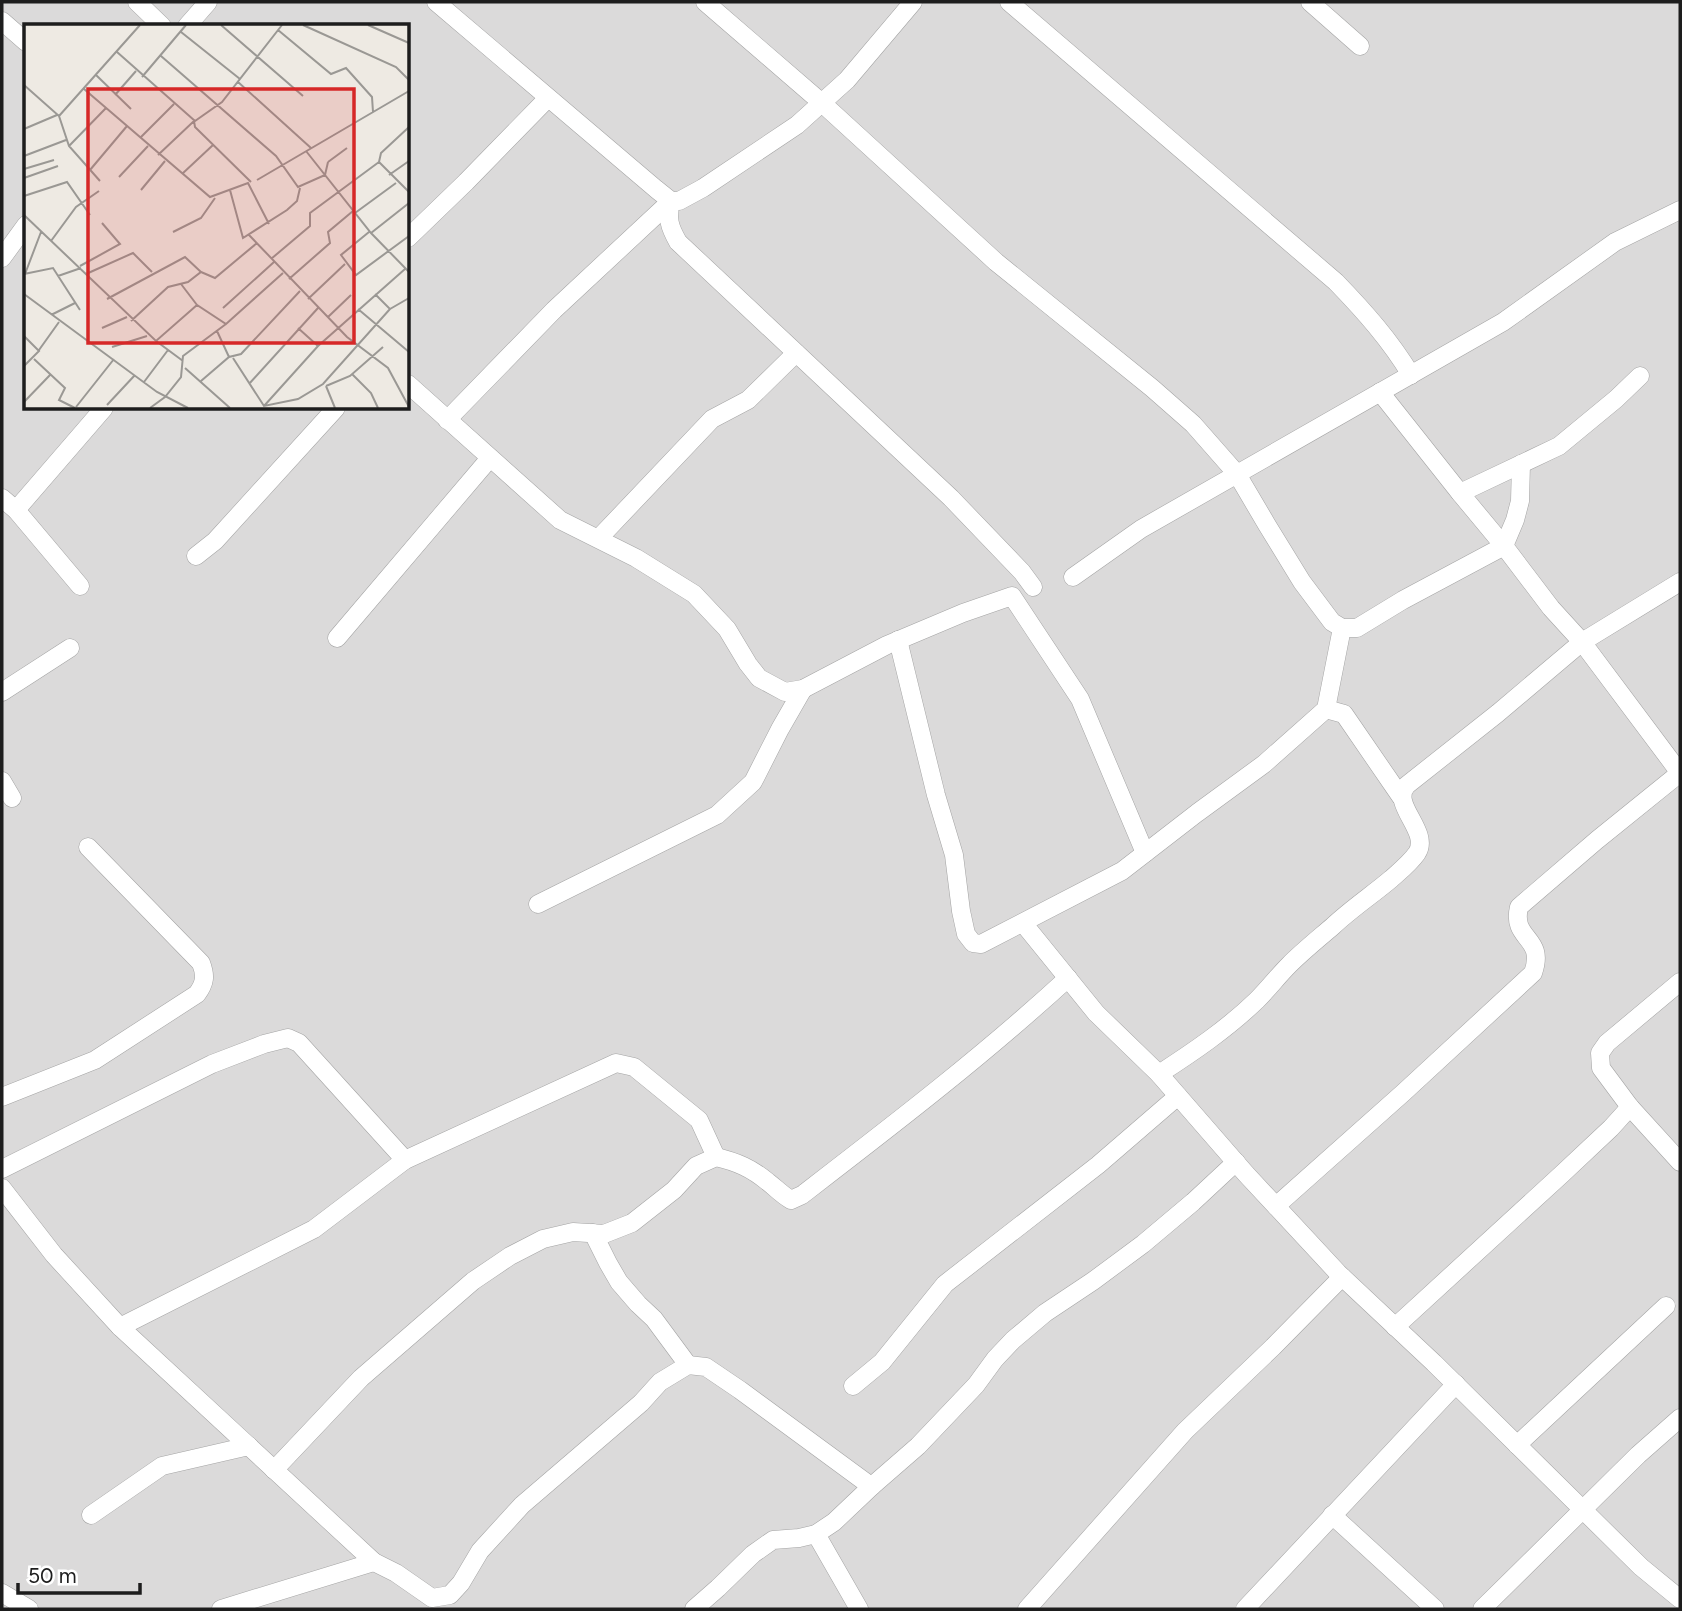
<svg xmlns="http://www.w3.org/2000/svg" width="1682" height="1611" font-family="Figtree,sans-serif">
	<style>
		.residential { fill: #dbdada; fill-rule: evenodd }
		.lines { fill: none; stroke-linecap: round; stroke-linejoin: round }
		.minor-casing { stroke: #a4a4a4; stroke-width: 19 }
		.minor { stroke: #fff; stroke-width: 18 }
		.inset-road { fill: none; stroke: #9a9894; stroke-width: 2 }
		.view { fill: #d62828; fill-opacity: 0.15; stroke: #d62828; stroke-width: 3.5 }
		.inset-edge { fill: none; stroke: #1d1d1d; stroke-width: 3.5 }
	</style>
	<rect width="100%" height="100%" fill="#eeeae3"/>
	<path class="residential" d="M 2,2 L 1680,2 L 1680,1609 L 2,1609 ZM 26,26 L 408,26 L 408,408 L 26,408 Z"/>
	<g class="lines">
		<defs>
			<g id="minor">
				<polyline points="137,2 162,26"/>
				<polyline points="436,2 656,189 671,201 679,201 703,188 797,125 847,80 913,2"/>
				<polyline points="705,2 822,103 996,262 1152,388 1193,424 1237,474 1267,525 1302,582 1332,622 1342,628 1357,628 1403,600 1504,546 1515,520 1520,501 1521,464"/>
				<path d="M 1009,2 L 1336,282 C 1364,311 1390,340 1411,375"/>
				<polyline points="1310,2 1360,46"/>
				<polyline points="2,21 26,42"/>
				<polyline points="187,26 208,2"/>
				<path d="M 671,201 C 667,219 669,226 678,242 L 951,498 L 1022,572 L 1033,587"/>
				<polyline points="408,238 466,182 548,98"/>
				<polyline points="2,258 26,225"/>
				<polyline points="408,384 560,520 636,558 694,594 727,629 748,664 759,678 785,692 803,689 887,645 963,613 1012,596 1080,699 1145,853"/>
				<polyline points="1380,392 1460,493 1504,546 1551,608 1582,642 1680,773"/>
				<polyline points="447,420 554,310 671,201"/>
				<polyline points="1460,493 1559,446 1616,399 1640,376"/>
				<polyline points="2,498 16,510 80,586"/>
				<polyline points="16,510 104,408"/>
				<polyline points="599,538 712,419 748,400 796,353"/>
				<polyline points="196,556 215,541 336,408"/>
				<polyline points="1073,577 1141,529 1503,322 1615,242 1680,210"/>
				<polyline points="337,638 490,458"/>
				<polyline points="898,640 936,795 954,855 961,911 966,934 973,943 981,944 1122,871 1197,813 1264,764 1326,709 1342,628"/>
				<polyline points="2,692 70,648"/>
				<polyline points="1326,709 1344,714 1401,797"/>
				<polyline points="2,781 12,798"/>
				<polyline points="538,904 717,815 753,782 780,729 803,689"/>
				<polyline points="1023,923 1096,1013 1159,1074 1246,1174 1338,1273 1434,1363 1641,1567 1680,1599"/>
				<polyline points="1680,982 1607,1043 1600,1053 1601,1068 1630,1107 1680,1162"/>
				<path d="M 1159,1074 C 1193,1052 1227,1029 1257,1000 C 1268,989 1278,976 1289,965 C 1303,951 1318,939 1333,926 C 1351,909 1372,895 1391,879 C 1400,871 1410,863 1417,853 C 1431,831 1389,804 1407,785 L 1498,713 L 1582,642 L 1680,582"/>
				<path d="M 2,1097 L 95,1060 L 197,994 C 205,983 206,976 201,963 L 88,847"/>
				<polyline points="2,1169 212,1064 264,1044 288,1038 299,1043 405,1160"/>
				<polyline points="2,1188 54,1255 120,1327 374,1562 396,1573 432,1598 450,1595 461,1583 480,1551 522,1505 641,1403 660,1382 688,1365 706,1367 740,1390 868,1484 872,1486 918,1446 976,1385 995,1359 1013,1340 1045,1313 1093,1281 1143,1244 1193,1202 1236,1162"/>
				<path d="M 1276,1206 L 1403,1093 L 1533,973 C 1546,936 1511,941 1519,907 L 1597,840 L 1680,773"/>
				<polyline points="593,1233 608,1263 619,1282 638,1304 654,1319 688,1365"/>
				<polyline points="120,1327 314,1229 405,1160 616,1063 634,1067 699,1120 716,1157"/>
				<polyline points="1395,1327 1562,1174 1611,1128 1630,1107"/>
				<polyline points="853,1386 882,1362 945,1284 1098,1165 1178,1096"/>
				<polyline points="1517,1445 1666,1306"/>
				<path d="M 274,1470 L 361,1378 L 473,1281 L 510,1256 L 543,1239 L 573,1232 L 604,1234 L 632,1223 L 674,1190 L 696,1166 L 716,1157 C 737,1162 751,1168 768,1182 C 777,1189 781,1194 791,1200 L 802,1195 C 893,1125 983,1056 1068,978"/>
				<polyline points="91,1515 162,1466 249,1446"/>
				<polyline points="1332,1515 1435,1609"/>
				<polyline points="816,1534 859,1609"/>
				<polyline points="2,1593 29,1609"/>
				<polyline points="221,1609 374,1562"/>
				<polyline points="694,1609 718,1588 753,1554 773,1540 799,1538 816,1534 834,1522 872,1486"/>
				<polyline points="1027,1609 1185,1431 1273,1347 1342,1277"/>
				<polyline points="1245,1609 1456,1384"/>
				<polyline points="1482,1609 1638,1455 1680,1418"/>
			</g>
		</defs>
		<use href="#minor" class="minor-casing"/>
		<use href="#minor" class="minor"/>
	</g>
	<g transform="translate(24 24)">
		<rect width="385" height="385" fill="#eeeae3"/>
		<path class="inset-road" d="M 197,1 L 279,72M 279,1 L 372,43 L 385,56M 344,1 L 385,19M 254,6 L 307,50 L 322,44 L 348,73 L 349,88M 157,8 L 216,55M 93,28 L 171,97 L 198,78 L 258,1M 137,32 L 252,132 L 274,163 L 301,151 L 304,138M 72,51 L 107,85M 118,53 L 162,1M 214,58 L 287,124M 0,61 L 35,92 L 45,122 L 76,157M 60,65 L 186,173 L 224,159 L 245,200M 91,71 L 112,47M 35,92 L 116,1M 0,105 L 33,91M 116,114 L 150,80M 45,122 L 82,84M 282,127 L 347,209 L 385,248M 134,131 L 170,97 L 171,103 L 227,158M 0,132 L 42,116M 304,138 L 323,124M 355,138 L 385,168M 0,145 L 30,136M 66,146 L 103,102M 158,150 L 189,121M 365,151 L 385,137M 95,153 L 124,122M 0,154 L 34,142M 233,156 L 385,67M 117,166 L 141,137M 206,166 L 219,214 L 263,186 L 273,177 L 276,164M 0,172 L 43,158 L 66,191M 331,189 L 372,159M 0,191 L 132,317 L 173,281 L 202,300 L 259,249M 149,208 L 177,194 L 191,174M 345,208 L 317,231 L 332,251 L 385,212M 347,209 L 385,179M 225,211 L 323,313 L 364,344 L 385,383M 27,217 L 52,183 L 75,167M 247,235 L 286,202 L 286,189 L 355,138 L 357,129 L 385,103M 56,242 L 96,220 L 78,199M 0,250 L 29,244 L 56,286M 1,250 L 17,208M 62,250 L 109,229 L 128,248M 34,252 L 57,244M 265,255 L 306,219 L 304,208 L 329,187M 157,260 L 173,281M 0,270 L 133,368 L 164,384M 83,275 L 161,233 L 177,248M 284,275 L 321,240M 199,284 L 250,238M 334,285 L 385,328M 366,285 L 385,274M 27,291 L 51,279M 304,293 L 327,271M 107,297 L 144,263 L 164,258 L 177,248 L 191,254 L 233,219M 78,304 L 103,293M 274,304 L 294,322M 193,307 L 205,333M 0,312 L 15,327 L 0,342M 132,317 L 159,337M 88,323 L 123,312M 15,326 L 35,298M 209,334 L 240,382 L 274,375 L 299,360 L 366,285 L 351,270M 10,335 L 41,364 L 35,376 L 51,384M 161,344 L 206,384M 328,350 L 347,369 L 354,384M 177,357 L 205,333 L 217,330 L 276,267M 120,358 L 144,326M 225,360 L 294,284M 302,362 L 326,352 L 359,323M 302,362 L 311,384M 0,378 L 26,351M 83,381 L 111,351M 240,382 L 294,322 L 381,245M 52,383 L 90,335M 126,384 L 141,373 L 157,353 L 159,332 L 202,300"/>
		<path class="view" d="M 64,65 L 330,65 L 330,319 L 64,319 Z"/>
		<rect width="385" height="385" class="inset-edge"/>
	</g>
	<rect width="1682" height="1611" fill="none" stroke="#1d1d1d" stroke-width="7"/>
	<path d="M18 1583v10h122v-10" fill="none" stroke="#1d1d1d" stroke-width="3.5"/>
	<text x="28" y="1583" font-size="21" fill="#1d1d1d" stroke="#ffffff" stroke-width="5" paint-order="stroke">50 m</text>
</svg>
